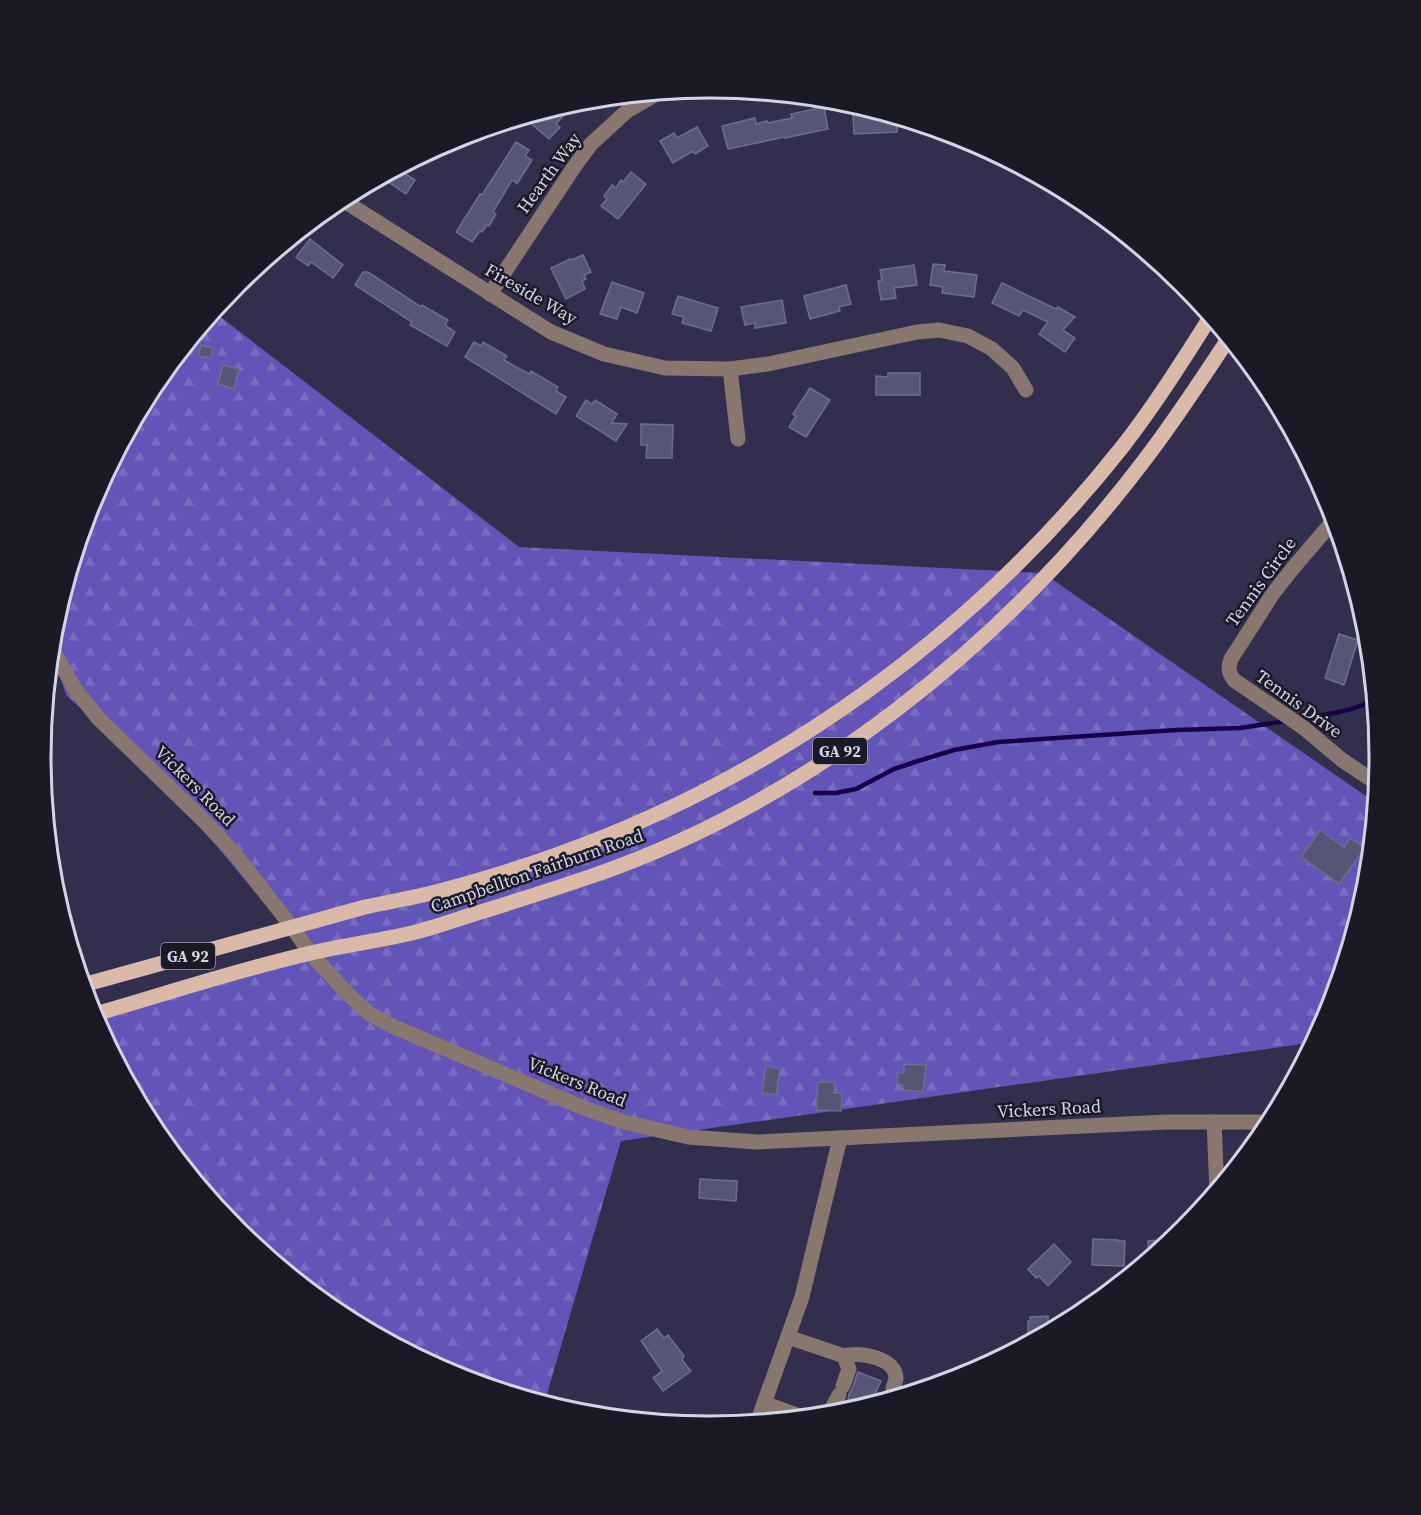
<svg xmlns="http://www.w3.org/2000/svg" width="1421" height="1515" font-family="'Source Serif 4',serif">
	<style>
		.forest { fill: url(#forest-firs) }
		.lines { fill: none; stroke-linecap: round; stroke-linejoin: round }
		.stream { stroke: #19004a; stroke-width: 4.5 }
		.building { fill: #565576; stroke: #6e6d8f; stroke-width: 1.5 }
		.minor { stroke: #88776f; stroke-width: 15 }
		.major { stroke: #dbb9a9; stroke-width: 15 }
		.labels { text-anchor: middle; stroke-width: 5; stroke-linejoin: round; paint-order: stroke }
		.shield { fill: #1a1a27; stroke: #9c9cad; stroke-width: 1.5 }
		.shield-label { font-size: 16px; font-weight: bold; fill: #d4d4e7 }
		.street-label { font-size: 18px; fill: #d4d4e7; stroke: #1a1a27 }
		.rim { fill: none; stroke: #d4d4e7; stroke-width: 3 }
	</style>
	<defs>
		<pattern id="forest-firs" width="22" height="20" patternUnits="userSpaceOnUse" patternTransform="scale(1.5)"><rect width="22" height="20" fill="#6354b7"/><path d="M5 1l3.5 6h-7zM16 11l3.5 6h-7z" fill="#786cc1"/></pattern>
	</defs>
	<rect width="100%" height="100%" fill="#322f4e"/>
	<polygon class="forest" points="214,312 519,547 1043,573 1376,803 1368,889 1329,1014 1315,1042 621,1141 544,1404 454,1376 338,1314 236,1231 153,1129 91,1014 90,1008 305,952 170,790 66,695 51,646 53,626 92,501 154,385"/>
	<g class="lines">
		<g class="stream">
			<path d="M 1297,719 C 1324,715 1350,712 1375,700"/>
			<polyline points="815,793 836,793 856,789 894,769 915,762 954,750 998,742 1176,730 1240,728 1286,721"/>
		</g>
	</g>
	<g class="building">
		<polygon points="575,102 556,124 560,127 549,139 530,123 539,113"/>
		<polygon points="824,107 828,129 785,138 785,137 728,149 722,126 755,118 756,124 767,121 768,123 792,118 791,114"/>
		<polygon points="865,111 875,111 897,117 897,132 854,134 853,115 865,115"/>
		<polygon points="697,127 708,146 695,154 693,151 673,163 660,141 674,133 677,138"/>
		<polygon points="516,142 529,150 525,156 532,160 517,184 512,180 493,212 496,214 489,226 487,225 482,232 480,231 472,242 456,232 480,194 482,195"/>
		<polygon points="398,169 415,180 406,194 381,177"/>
		<polygon points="631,172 646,184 618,219 601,206 607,199 604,196 612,185 616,188 621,180 623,182"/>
		<polygon points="310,239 343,265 333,278 311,262 308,266 296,257"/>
		<polygon points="583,255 591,272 584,275 586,279 582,281 585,289 566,299 551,268 570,259 572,260"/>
		<polygon points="933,264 945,265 944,271 977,275 974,297 942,293 943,287 930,285"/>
		<polygon points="914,265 917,285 894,288 896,298 881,300 878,281 882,280 880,270"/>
		<polygon points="363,272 368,272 421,307 422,305 448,320 445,325 455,332 447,346 410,325 412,322 355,285"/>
		<polygon points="612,282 644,293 637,313 621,307 617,319 600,314"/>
		<polygon points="1002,283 1056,309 1058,307 1075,317 1063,330 1075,338 1065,352 1039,334 1048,322 1023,310 1019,316 992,303"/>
		<polygon points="846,285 851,304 839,307 840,311 810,319 804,296"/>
		<polygon points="678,296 718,308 711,331 682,323 684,317 672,314"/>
		<polygon points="782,300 786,323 755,328 755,323 745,325 741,307"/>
		<polygon points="474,342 481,346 483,342 507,356 504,360 529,374 531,371 558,387 556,391 566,397 556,414 465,357"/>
		<polygon points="201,345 213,348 211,358 198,356"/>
		<polygon points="223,365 239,369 234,389 218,384"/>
		<polygon points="888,373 920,373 920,395 876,395 876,376 888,377"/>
		<polygon points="810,388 830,400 806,437 789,427 796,416 793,414"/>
		<polygon points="586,400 592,404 595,400 617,414 612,423 627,424 616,441 576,416"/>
		<polygon points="641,424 673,425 672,458 646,458 647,445 641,445"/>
		<polygon points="1339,634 1358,640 1344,685 1325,678"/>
		<polygon points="1320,830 1344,847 1350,838 1365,848 1339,884 1301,857"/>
		<polygon points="904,1064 926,1065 923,1092 903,1090 903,1085 897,1084 898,1072 904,1073"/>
		<polygon points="766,1066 780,1069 776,1095 762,1093"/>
		<polygon points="818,1082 835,1082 834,1093 842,1093 841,1111 816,1110"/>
		<polygon points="700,1179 737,1181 736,1201 699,1198"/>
		<polygon points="1093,1239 1118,1240 1118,1241 1125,1241 1124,1266 1092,1265"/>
		<polygon points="1175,1239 1157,1254 1149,1260 1148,1241"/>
		<polygon points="1054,1244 1071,1262 1048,1286 1039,1276 1036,1278 1028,1269"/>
		<polygon points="1048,1316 1048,1333 1030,1343 1030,1335 1028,1335 1028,1321 1030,1321 1030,1317"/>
		<polygon points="657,1329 664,1338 668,1335 684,1356 682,1360 691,1371 663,1391 653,1378 662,1371 641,1341"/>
		<polygon points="858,1372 881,1381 875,1394 889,1400 840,1415 848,1400 849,1394 852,1389"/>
	</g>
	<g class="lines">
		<g class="minor">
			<polyline points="341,199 551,332 604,354 665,368 730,369 768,364 917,332 939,330 968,336 992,349 1013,368 1026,390"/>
			<polyline points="490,294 574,167 591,144 627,111 658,93"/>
			<polyline points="730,369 738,439"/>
			<path d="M 1335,519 L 1293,568 L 1272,595 L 1231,659 C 1228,667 1228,672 1234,680 L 1304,728 L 1342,760 L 1378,784"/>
			<polyline points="52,645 56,656 75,689 98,718 204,821 235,854 292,927 310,953 349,995 370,1014 392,1026 584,1108 624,1122 688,1137 757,1142 1167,1122 1271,1122"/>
			<polyline points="1214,1122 1217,1191"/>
			<polyline points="788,1337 844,1356 849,1369 843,1386"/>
			<path d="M 844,1356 C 859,1351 897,1358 896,1379 C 895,1382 894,1385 893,1388"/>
			<polyline points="764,1403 805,1418"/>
			<polyline points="828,1416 839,1395"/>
			<polyline points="757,1423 802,1297 840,1138"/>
		</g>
		<g class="major">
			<path d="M 83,985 C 177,959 271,933 365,907 C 383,903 401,900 419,896 C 465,885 511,871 556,855 C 779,776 977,631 1123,446 C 1155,405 1183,360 1211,316"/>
			<path d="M 92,1015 C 165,994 237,970 311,953 C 344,945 378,941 412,933 C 436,927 460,918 484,911 C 519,900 554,889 589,877 C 807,803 1004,645 1143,462 C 1174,422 1201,380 1229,338"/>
		</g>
	</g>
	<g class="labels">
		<g class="shield">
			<rect x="813" y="738" width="54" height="26" rx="4.5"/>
			<rect x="161" y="943" width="54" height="26" rx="4.5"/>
		</g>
		<g class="shield-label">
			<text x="840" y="757">GA 92</text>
			<text x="188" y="962">GA 92</text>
		</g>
		<g class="street-label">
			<text transform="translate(549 173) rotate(-54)" y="6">Hearth Way</text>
			<text transform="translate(531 294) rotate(30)" y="6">Fireside Way</text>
			<text transform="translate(1261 582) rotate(-54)" y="6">Tennis Circle</text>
			<text transform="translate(1299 704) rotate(36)" y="6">Tennis Drive</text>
			<text transform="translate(195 786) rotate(45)" y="6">Vickers Road</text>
			<text transform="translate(537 871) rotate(-19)" y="6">Campbellton Fairburn Road</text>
			<text transform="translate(577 1082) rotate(22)" y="6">Vickers Road</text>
			<text transform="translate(1049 1109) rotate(-3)" y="6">Vickers Road</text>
		</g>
	</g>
	<path d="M0 0H1421V1515H0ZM51 757a659 659 0 1 1 1318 0a659 659 0 1 1-1318 0Z" fill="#1a1a27" fill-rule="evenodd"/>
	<path class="rim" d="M51 757a659 659 0 1 1 1318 0a659 659 0 1 1-1318 0Z"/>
</svg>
